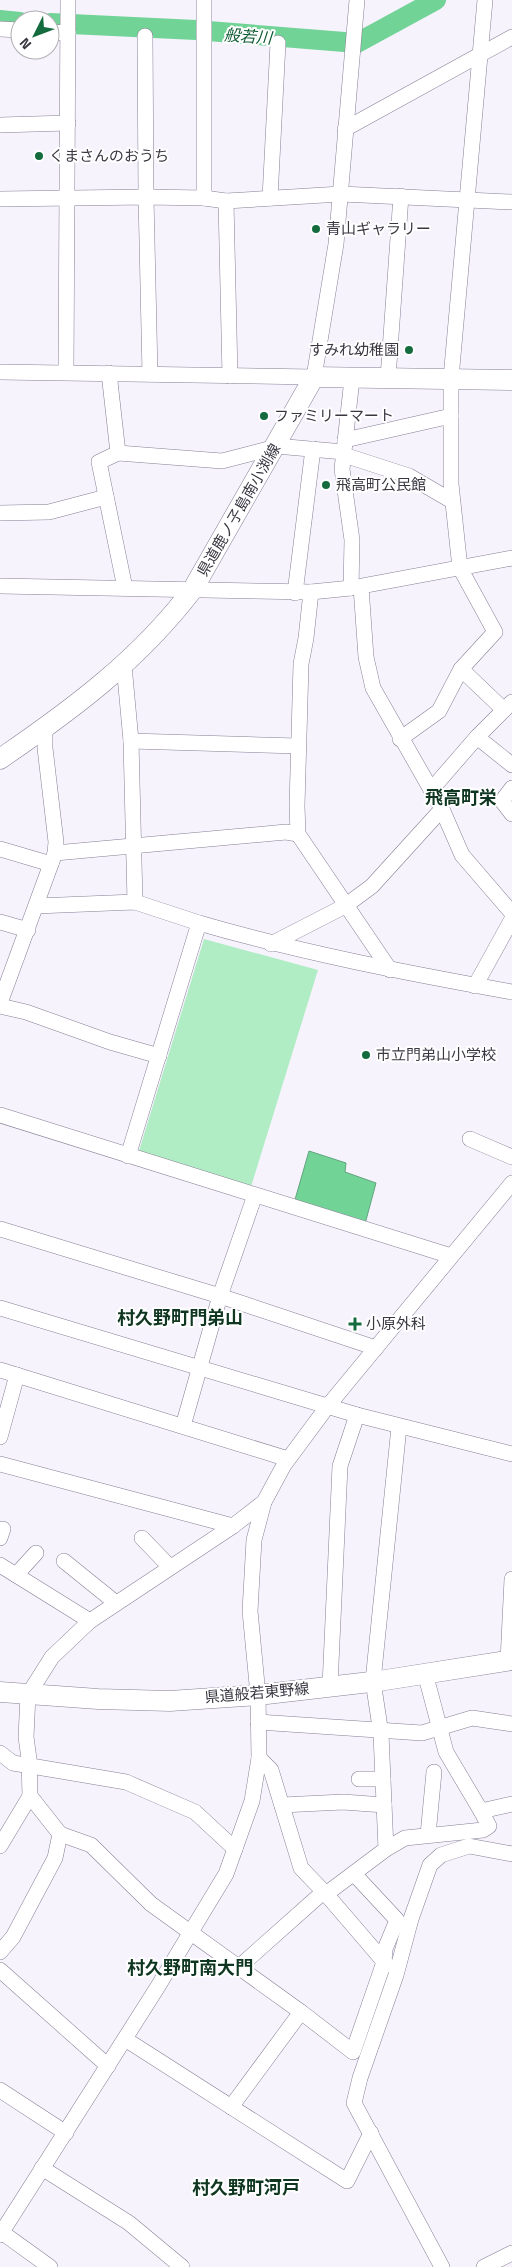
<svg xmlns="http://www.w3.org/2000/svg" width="512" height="2267" font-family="'Titillium Web','Noto Sans JP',sans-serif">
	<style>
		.green { fill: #b1edc4 }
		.water { fill: #72d397; stroke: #61a47d }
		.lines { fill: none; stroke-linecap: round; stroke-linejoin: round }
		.river { stroke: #72d397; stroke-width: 20 }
		.minor-casing { stroke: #877f95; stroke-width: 16 }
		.major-casing { stroke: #877f95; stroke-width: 21 }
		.minor { stroke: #fff; stroke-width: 15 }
		.major { stroke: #fff; stroke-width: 20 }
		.poi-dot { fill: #146c3e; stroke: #fff; stroke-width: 2 }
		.labels { text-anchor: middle; stroke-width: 4; stroke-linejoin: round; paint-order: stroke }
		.poi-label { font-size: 15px; fill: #3a3741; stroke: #fff; text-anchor: start }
		.street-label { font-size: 15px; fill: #3a3741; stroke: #fff }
		.water-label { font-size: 16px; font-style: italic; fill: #0c5831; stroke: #fff }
		.quarter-label { font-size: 18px; font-weight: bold; fill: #0f3620; stroke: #fff }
	</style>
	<rect width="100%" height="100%" fill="#f6f3fd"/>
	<polygon class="green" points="204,939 318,970 250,1190 138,1154"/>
	<polygon class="water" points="309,1151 346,1163 345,1172 376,1183 365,1224 294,1203"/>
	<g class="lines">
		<g class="river">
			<polyline points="0,20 20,22"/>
			<polyline points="50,23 196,30 357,43 436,0"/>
		</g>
		<defs>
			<g id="minor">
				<polyline points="204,0 204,198"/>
				<polyline points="0,29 20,30"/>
				<polyline points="50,32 68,33"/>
				<polyline points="145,36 146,197 150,374"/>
				<polyline points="0,125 68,123"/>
				<polyline points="345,129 512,37"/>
				<polyline points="270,198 278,43"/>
				<polyline points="0,199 146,197 204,198 226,201 341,194 512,202"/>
				<polyline points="226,201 230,376"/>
				<polyline points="0,372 314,377 336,244 357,0"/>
				<polyline points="66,372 68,0"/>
				<polyline points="109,373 118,453 99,462 125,588"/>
				<polyline points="388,378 401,196"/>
				<polyline points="345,440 451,416"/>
				<polyline points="276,446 344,452"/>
				<polyline points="118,453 222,461 276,447"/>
				<polyline points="344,455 409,476 452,501"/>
				<polyline points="0,513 49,512 106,497"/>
				<polyline points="0,586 311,592 351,588 512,558"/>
				<polyline points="361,587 366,657 373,688 442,809 462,855 512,913"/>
				<polyline points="351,588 352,540 342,469 352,379"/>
				<polyline points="311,592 306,638 301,664 297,806 298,834 390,970"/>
				<polyline points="295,593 313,449"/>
				<polyline points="124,665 131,741 135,902"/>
				<polyline points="461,669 504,710"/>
				<polyline points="477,737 512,765"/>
				<polyline points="400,739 439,711 461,669 495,632 460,568 451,484 451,378 485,0"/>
				<polyline points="131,741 298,746"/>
				<polyline points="512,788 502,801 512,814"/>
				<polyline points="431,790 477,737 512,702"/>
				<polyline points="0,849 51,864"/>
				<polyline points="55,853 286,832 298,834"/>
				<polyline points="36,906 135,902 199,923"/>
				<polyline points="0,922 28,930"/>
				<polyline points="271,944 345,906 372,886 442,809"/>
				<polyline points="475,986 512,919"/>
				<polyline points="0,1003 55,853 56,842 45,748 45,728"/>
				<polyline points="0,1006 26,1012 110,1042 159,1056"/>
				<polyline points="0,1115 451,1256"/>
				<polyline points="470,1139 512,1157"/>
				<path d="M 128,1156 L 199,923 C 302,953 407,973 512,992"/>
				<polyline points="0,1229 220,1296 376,1348"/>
				<polyline points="0,1308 357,1415 512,1454"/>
				<polyline points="0,1370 288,1459"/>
				<polyline points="183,1426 220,1296 255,1195"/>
				<polyline points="0,1437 17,1375"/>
				<polyline points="0,1464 233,1526"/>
				<polyline points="0,1538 3,1529"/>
				<polyline points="142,1538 170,1567"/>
				<polyline points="64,1561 116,1603"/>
				<polyline points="0,1565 90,1621"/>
				<polyline points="16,1575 36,1553"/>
				<polyline points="508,1661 512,1579"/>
				<polyline points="425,1673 446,1752 481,1811 512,1804"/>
				<polyline points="330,1686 340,1466 357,1415"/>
				<polyline points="258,1722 422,1733 472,1718 512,1724"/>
				<polyline points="0,1753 13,1763 126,1782 195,1812 235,1849"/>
				<polyline points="259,1758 271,1770 301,1868 326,1894 387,1965"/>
				<polyline points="359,1779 383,1779"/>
				<polyline points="282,1805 343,1802 384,1805"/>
				<polyline points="60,1834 91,1845 151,1904 301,2012 231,2107"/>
				<polyline points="428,1835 434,1772"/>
				<polyline points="0,1846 30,1796"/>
				<polyline points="386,1849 405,1838 483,1830 489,1826 481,1811"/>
				<polyline points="326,1894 386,1849 381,1734 373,1681 399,1427"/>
				<polyline points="0,1952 13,1937 55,1858 60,1834 30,1796 29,1759 26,1737 28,1695 52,1657 90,1621 233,1526 264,1502"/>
				<polyline points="239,1967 321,1894"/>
				<polyline points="0,1970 108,2066"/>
				<polyline points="301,2012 353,2052 384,1962 385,1949 397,1920 356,1876"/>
				<polyline points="125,2039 347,2181 371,2133"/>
				<polyline points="0,2090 66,2133"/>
				<polyline points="42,2168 129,2223 182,2267"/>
				<polyline points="0,2231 50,2267"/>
				<polyline points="0,2235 157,1988 226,1874 252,1801 259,1758 258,1695 250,1611 254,1540 264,1502 284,1465 327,1407 512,1183"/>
				<polyline points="442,2267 354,2103 360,2078 396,1975 411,1919 430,1865 441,1855 469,1846 512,1854"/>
				<polyline points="484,2267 512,2253"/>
			</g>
			<g id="major">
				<path d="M 0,759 C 73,709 139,660 193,589 L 314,377 L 512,380"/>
				<polyline points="0,1692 98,1699 170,1701 258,1695 379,1681 512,1660"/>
			</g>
		</defs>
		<use href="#minor" class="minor-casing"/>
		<use href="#major" class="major-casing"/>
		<use href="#minor" class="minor"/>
		<use href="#major" class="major"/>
	</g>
	<g class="poi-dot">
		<circle cx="39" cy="156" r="5"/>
		<circle cx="316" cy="229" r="5"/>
		<circle cx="409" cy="350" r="5"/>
		<circle cx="264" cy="416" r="5"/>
		<circle cx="326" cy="485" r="5"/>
		<circle cx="366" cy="1055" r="5"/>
		<path d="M352.5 1316.5h5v5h5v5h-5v5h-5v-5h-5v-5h5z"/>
	</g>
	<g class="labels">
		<g class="poi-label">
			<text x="49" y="161">くまさんのおうち</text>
			<text x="326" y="234">青山ギャラリー</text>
			<text x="399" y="355" text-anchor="end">すみれ幼稚園</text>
			<text x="274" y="421">ファミリーマート</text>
			<text x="336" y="490">飛高町公民館</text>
			<text x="376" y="1060">市立門弟山小学校</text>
			<text x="366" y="1329">小原外科</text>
		</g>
		<g class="street-label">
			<text transform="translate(239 510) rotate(-60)" y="5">県道鹿ノ子島南小渕線</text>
			<text transform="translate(257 1693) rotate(-5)" y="5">県道般若東野線</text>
		</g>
		<g class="water-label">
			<text transform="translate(248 36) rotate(4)" y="6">般若川</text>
		</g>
		<g class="quarter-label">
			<text x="461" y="804">飛高町栄</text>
			<text x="180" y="1324">村久野町門弟山</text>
			<text x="190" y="1974">村久野町南大門</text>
			<text x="246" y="2194">村久野町河戸</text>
		</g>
	</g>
	<g transform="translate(35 35) rotate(228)"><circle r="24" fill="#ffffff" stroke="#b0afb3"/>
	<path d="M0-4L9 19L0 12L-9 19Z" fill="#146c3e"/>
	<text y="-8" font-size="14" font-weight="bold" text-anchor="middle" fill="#3a3741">N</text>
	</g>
</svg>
